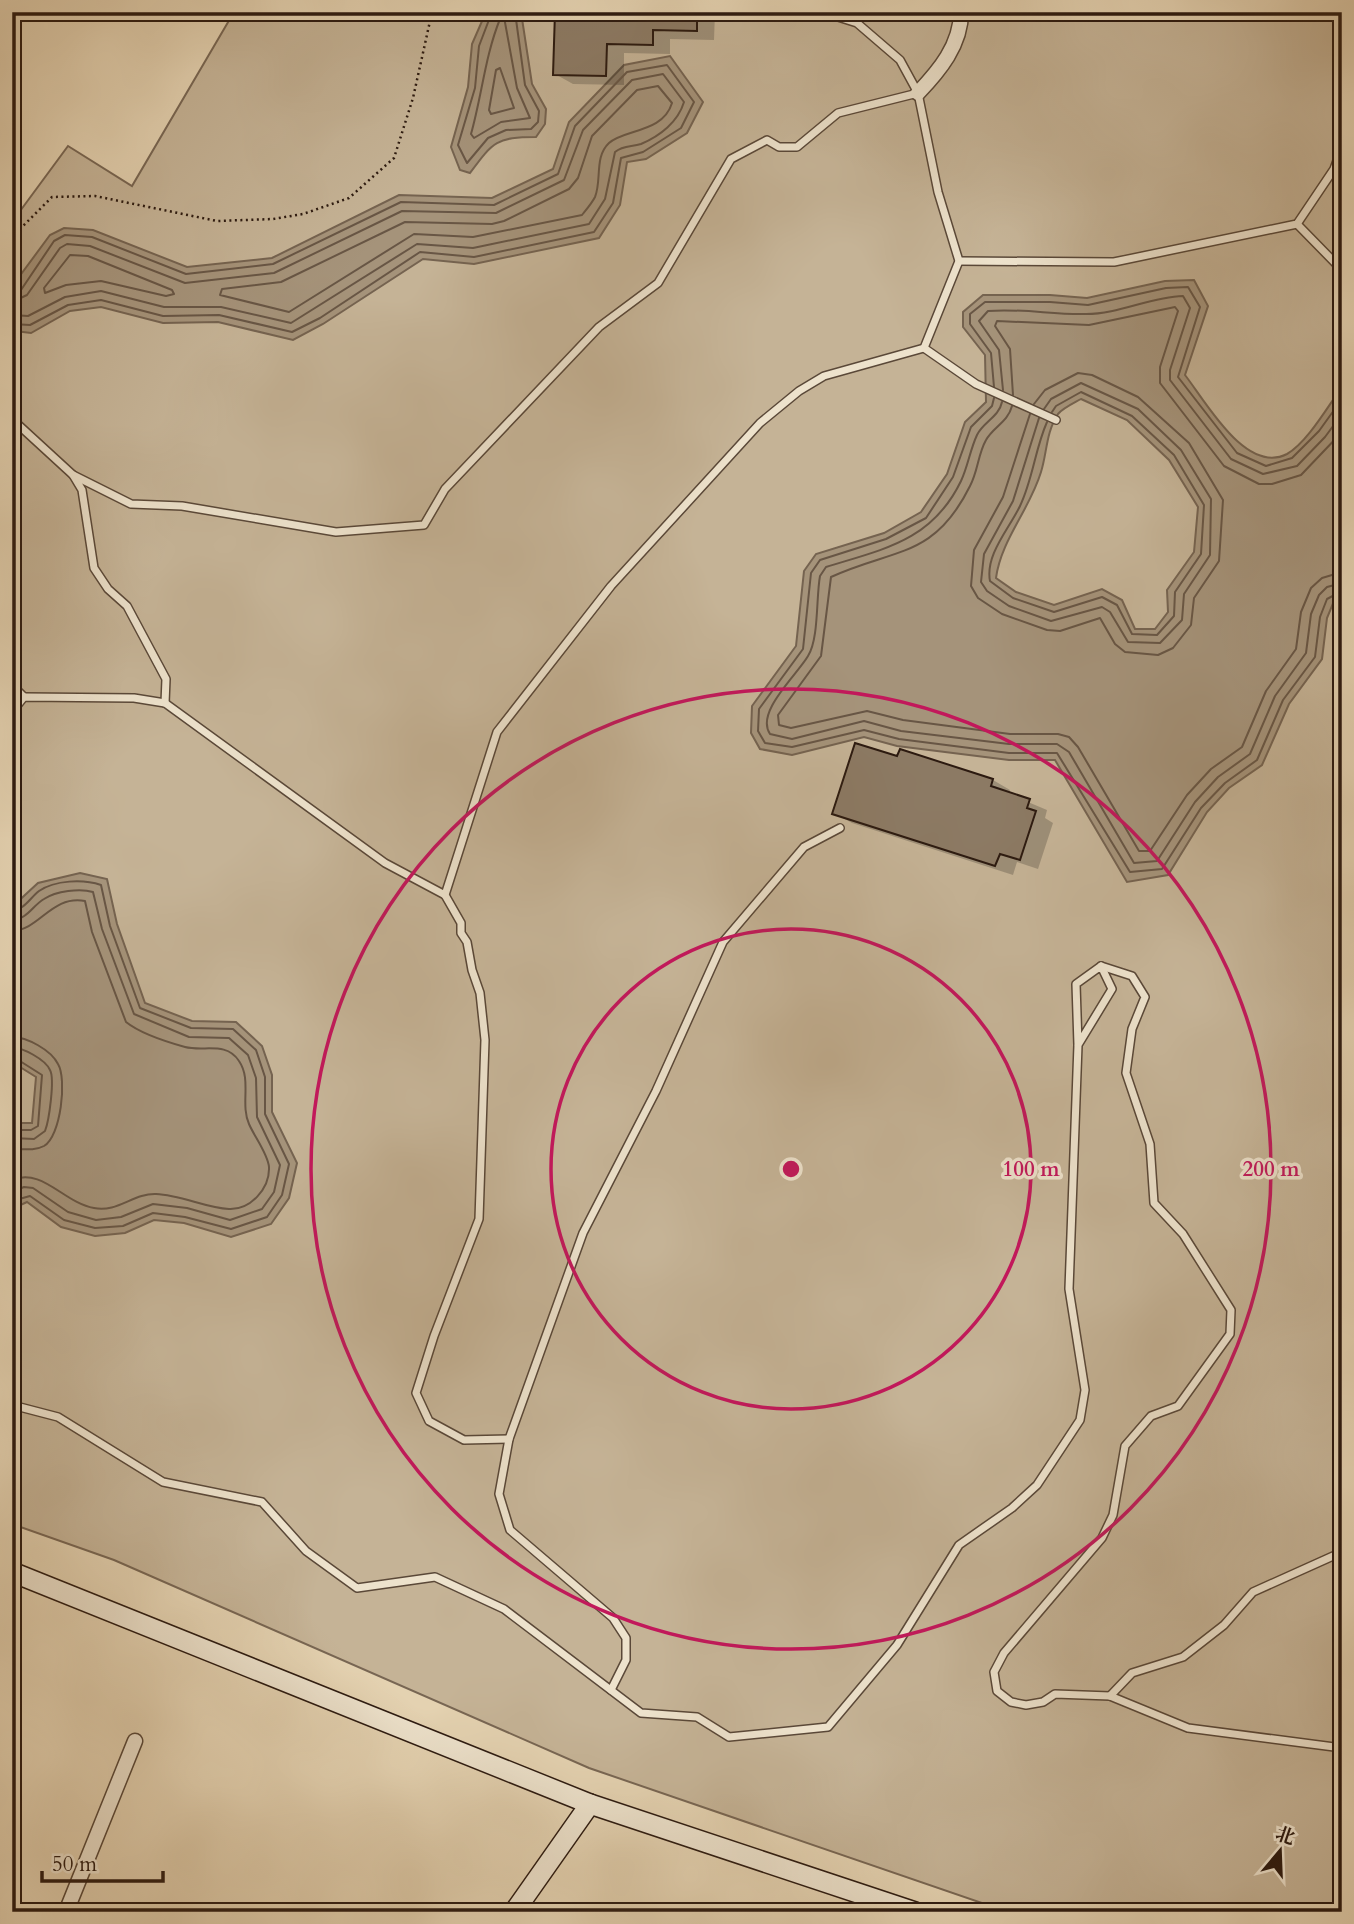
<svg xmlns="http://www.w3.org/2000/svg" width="1354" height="1924" font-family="Cardo,'Noto Serif SC',serif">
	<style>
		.green { fill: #c5b396; stroke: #786653; stroke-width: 2 }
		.water { fill: #a5937a; stroke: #756350; stroke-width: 2; fill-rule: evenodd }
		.shadow { fill: #0003 }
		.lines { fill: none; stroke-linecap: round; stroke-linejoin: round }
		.shore { stroke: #685645; stroke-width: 2 }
		.building { fill: #8c7a64; stroke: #2c1a10; stroke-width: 2 }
		.lane-casing { stroke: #5a4838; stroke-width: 10 }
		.street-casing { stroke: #5a4838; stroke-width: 17 }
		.secondary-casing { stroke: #2c1a10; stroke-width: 22 }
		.path { stroke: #2c1a10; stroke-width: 2.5; stroke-dasharray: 2 3.5; stroke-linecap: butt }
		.lane { stroke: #ede2cc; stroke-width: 7 }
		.street { stroke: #ede2cc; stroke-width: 14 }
		.secondary { stroke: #ede2cc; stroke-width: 19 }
		.ring { fill: none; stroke: #c2185b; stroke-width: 3.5 }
		.centre { fill: #c2185b; stroke: #ede2cc; stroke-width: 3.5 }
		.ring-label { font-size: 21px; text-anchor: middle; font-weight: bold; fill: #c2185b; stroke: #ede2cc; stroke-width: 7; stroke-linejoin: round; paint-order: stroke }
	</style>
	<rect width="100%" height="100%" fill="#e4d2b1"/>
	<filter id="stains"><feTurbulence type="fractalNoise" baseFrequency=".00286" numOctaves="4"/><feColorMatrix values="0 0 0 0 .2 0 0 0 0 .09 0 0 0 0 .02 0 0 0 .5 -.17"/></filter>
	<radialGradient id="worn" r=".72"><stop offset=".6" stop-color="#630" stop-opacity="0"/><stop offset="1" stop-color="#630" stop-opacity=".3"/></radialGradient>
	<polygon class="green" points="234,12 1342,12 1342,1912 1008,1912 589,1768 114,1560 12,1524 12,222 68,146 132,186"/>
	<g class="water">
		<path d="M 486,12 L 521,12 L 532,84 L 546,109 L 545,124 L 536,137 C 496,137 493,142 470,173 L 460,170 L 451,147 L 468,87 L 472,44 Z"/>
		<polygon points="670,56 703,102 687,133 646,159 627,162 620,205 599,238 474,264 423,259 323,324 293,340 218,322 163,323 101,307 70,311 31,333 15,331 12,327 12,292 19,277 50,235 64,228 93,230 187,267 272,258 399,195 492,198 553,169 569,122 624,65"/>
		<path d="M 1194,280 L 1208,306 L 1185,375 C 1206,402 1246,475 1287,454 C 1307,443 1328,406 1342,387 L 1342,597 L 1334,601 L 1327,618 L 1322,659 L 1289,704 L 1262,765 L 1229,788 L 1207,812 L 1168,875 L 1127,882 L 1055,760 L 1009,760 L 897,746 L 864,737 L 792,755 L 760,749 L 751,733 L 752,706 L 796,646 L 804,571 L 816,554 L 884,533 L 921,512 L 947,474 L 965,422 L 986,402 L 985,355 L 963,327 L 963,312 L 983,295 L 1050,295 L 1087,298 L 1165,281 ZM 1081,399 L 1127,420 L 1169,460 L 1198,507 L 1194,552 L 1167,590 L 1168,612 L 1155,629 L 1135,629 L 1122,600 L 1102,589 L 1054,605 L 1016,592 L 996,578 C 1001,540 1030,509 1041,472 C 1047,453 1046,432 1058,414 C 1063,408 1074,403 1081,399 Z"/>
		<polygon points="80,873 107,879 117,924 145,1003 192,1021 236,1022 262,1046 272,1075 272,1112 297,1163 289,1198 271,1224 231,1237 184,1223 154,1220 125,1233 95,1236 61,1227 27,1202 12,1209 12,1123 32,1123 36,1077 12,1062 12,907 38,883"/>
	</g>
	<g class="shadow">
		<polygon points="556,12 715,12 714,40 670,39 670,54 624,53 624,85 573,84 555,74"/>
		<polygon points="901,751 993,780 1010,790 1009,794 1047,810 1045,818 1053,823 1038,869 1017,862 1013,875 852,823 834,813 898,759"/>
	</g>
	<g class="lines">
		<g class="shore">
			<polyline points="492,12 479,46 475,88 458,145 467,163 488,138 506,130 531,129 538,122 539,111 525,85 515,12"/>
			<path d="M 504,17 L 517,88 L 530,118 L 501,122 L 474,138 L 471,134 C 482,95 485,56 500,19 Z"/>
			<polygon points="500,68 514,108 491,114 489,110 496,70"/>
			<path d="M 658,86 L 672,103 C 663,133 624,129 609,143 C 594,157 602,180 595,197 C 592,203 586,210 582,215 L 473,237 L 414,234 L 289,312 L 220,295 L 222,289 L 281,282 L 405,222 L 492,224 L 504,221 L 569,189 L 578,178 L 592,136 L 637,90 Z"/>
			<polygon points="70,255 88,256 172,290 174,294 166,296 101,281 66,285 45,293 44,288"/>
			<polyline points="12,293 21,290 54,241 65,235 92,237 186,274 273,264 401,202 494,205 558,174 575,126 627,72 667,65 694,102 681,128 643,152 621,158 613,203 594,232 474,257 420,252 320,318 292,332 219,315 163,316 101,300 68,305 30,325 12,324"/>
			<path d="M 12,302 L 27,295 L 60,248 L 67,244 L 90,246 L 185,283 L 274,273 L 402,211 L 496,213 L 564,180 L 583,130 L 632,80 L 663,74 L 684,102 C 678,122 660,136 641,144 C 631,147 623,145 615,152 L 605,199 L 589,224 L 473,248 L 417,244 L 291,323 L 221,307 L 164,307 L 101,291 L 65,297 L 28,316 L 12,315"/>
			<polyline points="994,387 991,353 970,324 970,314 985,302 1050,302 1088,305 1166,288 1188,287 1200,307 1178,377 1237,453 1266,466 1292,458 1319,431 1342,399"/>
			<path d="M 1003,390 L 999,350 L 979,321 L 988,311 C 1021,308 1054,315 1086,314 C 1119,314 1150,297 1183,296 L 1190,308 L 1170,370 L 1170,380 L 1231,459 L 1263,474 L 1297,466 L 1325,437 L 1342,414"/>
			<polyline points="1013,395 1010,349 995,326 997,321 1089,325 1175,307 1178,311 1160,367 1160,383 1224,466 1259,484 1272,484 1301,475 1342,432"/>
			<polyline points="994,398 992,406 971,427 953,477 926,518 886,539 820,560 811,573 803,649 759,709 758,731 765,743 792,747 864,730 899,739 1009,753 1057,753 1130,872 1162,869 1201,808 1225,783 1257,760 1283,700 1315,657 1320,617 1327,599 1342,591"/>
			<path d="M 1002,402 C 999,417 983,422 977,435 C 970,450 968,466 961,481 C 932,541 884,549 826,567 L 820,576 C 816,597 819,639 808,656 C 797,675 755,712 770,734 L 792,739 L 864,721 L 901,731 L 1009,744 L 1057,744 L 1069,752 L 1134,863 L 1157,861 L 1195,802 L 1218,777 L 1250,754 L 1275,696 L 1306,653 L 1311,614 L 1319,595 L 1327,587 L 1342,583"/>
			<path d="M 1012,406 C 1008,422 993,427 986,440 C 978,454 978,471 970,486 C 934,559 894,548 831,577 L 821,656 L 778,715 L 779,725 L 791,728 L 867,711 L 903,720 L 1010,734 L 1058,734 L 1069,737 L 1078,747 L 1139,851 L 1150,851 L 1187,795 L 1211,769 L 1242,747 L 1266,691 L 1296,649 L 1301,612 L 1311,588 L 1322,578 L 1342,572"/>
			<polyline points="1030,414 1003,497 974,550 971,586 978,598 1002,614 1047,630 1060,631 1100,618 1115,644 1125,652 1158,655 1173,648 1191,625 1194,598 1219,561 1223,500 1189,443 1138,397 1092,375 1078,373 1045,390 1034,404"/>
			<polyline points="1039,418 1013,501 984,554 981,582 987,591 1009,606 1051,621 1102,607 1110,612 1128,642 1160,643 1182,620 1184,594 1210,555 1211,499 1181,450 1138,409 1081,383 1051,399 1044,409"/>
			<path d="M 1047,422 C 1035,449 1033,479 1020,506 C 1009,529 985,555 990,581 L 1013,598 L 1054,612 L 1102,597 L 1117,605 L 1132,634 L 1157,635 L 1174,616 L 1175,592 L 1201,554 L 1204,505 L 1174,455 L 1132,416 L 1081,392 L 1056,406 L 1052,412"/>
			<path d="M 12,911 C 24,910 30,898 39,891 C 55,880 83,879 101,885 L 110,926 L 140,1008 L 191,1028 L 233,1029 L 256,1050 L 265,1077 L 265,1114 L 289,1164 L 282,1195 L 267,1217 L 231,1229 L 185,1217 L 153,1213 L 123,1226 L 95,1228 L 64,1220 L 30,1196 L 12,1201"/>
			<path d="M 12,920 C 28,919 32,906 44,899 C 56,891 80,888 93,892 L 102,929 L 134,1014 L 189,1037 L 229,1038 L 248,1055 L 256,1078 L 257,1117 L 280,1165 L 274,1192 L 262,1209 L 230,1220 L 187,1208 L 153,1204 L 121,1217 L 96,1220 L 68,1212 L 33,1188 L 24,1187 L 12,1192"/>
			<path d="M 12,931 C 40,930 51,895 85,901 L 92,932 L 126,1022 C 141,1034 167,1042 185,1047 C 204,1052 226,1041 239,1061 C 252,1080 240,1104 249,1124 C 254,1136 268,1154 269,1167 C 270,1189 250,1210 229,1209 C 206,1208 181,1195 156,1194 C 134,1193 117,1213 94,1208 C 64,1203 42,1167 12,1180"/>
			<path d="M 12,1037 C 27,1037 51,1050 58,1064 C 67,1079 61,1136 44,1146 C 35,1151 23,1149 12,1149"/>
			<path d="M 12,1047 C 23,1048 45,1059 50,1070 C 55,1079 49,1121 45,1131 L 34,1139 L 12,1138"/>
			<polyline points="12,1056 42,1075 38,1126 31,1130 12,1130"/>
		</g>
	</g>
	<g class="building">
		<polygon points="555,12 697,12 697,31 653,30 653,45 607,44 606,76 553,75"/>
		<polygon points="855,743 897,756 900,749 993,779 991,786 1030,799 1027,808 1036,811 1020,860 1000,854 995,866 832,814"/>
	</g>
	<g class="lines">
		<defs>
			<g id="lane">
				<polyline points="1297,224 1342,270"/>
				<polyline points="959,261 1114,262 1297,224 1334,169 1342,147"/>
				<polyline points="924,348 976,384 1056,420"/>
				<polyline points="12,419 73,475 82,490 94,568 108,589 127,606 166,679 165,703"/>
				<polyline points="73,475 131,504 182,506 336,532 424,525 445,489 599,327 658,283 731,159 767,140 779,147 797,147 838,113 918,93"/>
				<polyline points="12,685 24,697"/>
				<polyline points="12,712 24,697 134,698 165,703 385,863 445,895 461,923 461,933 467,942 472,970 480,993 485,1040 479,1219 434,1336 416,1393 429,1421 464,1440 509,1439"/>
				<polyline points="445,895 497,732 611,586 760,423 799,391 824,376 924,348 959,261 938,192 918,93 900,60 857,23 838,17 774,16 760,12"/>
				<polyline points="1101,966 1132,976 1145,997 1132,1029 1126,1073 1150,1144 1154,1203 1183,1234 1231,1310 1230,1334 1178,1406 1151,1416 1125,1446 1113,1515 1102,1538 1004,1653 994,1672 997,1691 1011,1702 1026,1705 1043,1702 1055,1694 1110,1696 1188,1728 1342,1748"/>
				<polyline points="12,1405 58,1417 163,1482 262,1502 306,1551 357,1588 435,1577 504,1609 641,1713 697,1717 729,1737 828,1727 897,1645 959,1545 1012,1508 1037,1485 1080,1420 1085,1390 1069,1289 1078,1045 1076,984 1101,966 1112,989 1078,1045"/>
				<polyline points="611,1690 626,1660 626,1638 613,1618 510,1530 499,1494 509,1439 583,1233 656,1091 723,942 804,847 840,828"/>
				<polyline points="1110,1696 1132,1673 1183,1657 1224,1625 1253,1592 1342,1552"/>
			</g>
			<g id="street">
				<path d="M 918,93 C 939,71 961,45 961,12"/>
				<polyline points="66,1912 135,1741"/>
			</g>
			<g id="secondary">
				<polyline points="12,1572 590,1804 915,1912"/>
				<polyline points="514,1912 590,1804"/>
			</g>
		</defs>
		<use href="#lane" class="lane-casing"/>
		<use href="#street" class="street-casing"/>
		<use href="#secondary" class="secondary-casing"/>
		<polyline class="path" points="12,237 52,197 95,196 217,221 273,219 303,214 349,198 394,158 413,98 432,12"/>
		<use href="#lane" class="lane"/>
		<use href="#street" class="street"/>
		<use href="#secondary" class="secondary"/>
	</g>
	<g class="ring">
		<circle cx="791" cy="1169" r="240"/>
		<circle cx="791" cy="1169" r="480"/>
	</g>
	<circle cx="791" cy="1169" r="10" class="centre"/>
	<g class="ring-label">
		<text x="1031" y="1176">100 m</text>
		<text x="1271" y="1176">200 m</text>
	</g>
	<rect width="1354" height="1924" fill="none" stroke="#e4d2b1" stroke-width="42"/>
	<rect x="14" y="14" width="1326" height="1896" fill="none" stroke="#2c1a10" stroke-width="3.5"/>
	<rect x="21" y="21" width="1312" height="1882" fill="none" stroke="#2c1a10" stroke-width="2"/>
	<g transform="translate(1280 1851) rotate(19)" stroke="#ede2cc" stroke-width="5" paint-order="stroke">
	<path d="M0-5L12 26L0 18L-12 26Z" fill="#2c1a10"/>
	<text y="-10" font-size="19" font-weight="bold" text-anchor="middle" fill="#2c1a10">北</text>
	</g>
	<path d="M42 1871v10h121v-10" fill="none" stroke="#2c1a10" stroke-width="3.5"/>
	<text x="52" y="1871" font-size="21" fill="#2c1a10" stroke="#ede2cc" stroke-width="5" paint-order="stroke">50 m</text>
	<rect width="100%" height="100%" filter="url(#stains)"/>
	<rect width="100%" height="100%" fill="url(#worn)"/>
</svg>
